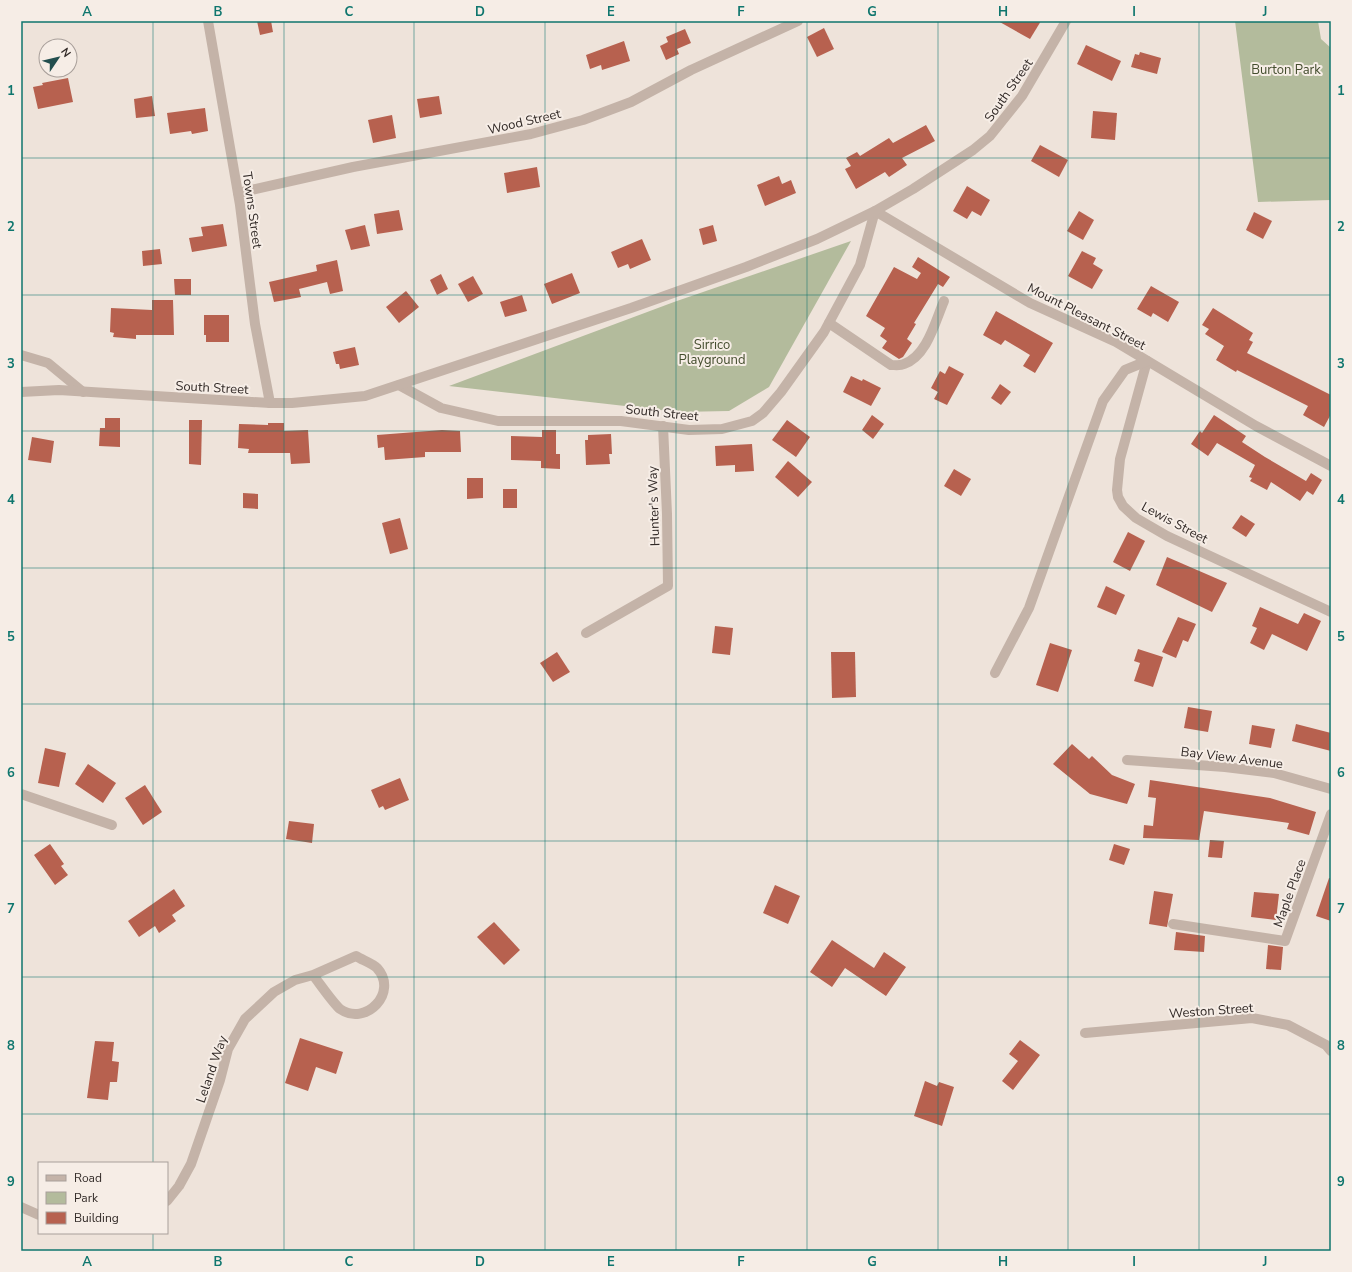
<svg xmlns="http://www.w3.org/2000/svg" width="1352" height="1272" font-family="'Nunito Sans',sans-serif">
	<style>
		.green { fill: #b3bb9c }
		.building { fill: #b7614f }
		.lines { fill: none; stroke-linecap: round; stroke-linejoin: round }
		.minor { stroke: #c4b3a8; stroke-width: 10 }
		.grid { fill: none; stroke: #0f766e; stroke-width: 1; stroke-opacity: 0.55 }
		.labels { text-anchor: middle; stroke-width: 4; stroke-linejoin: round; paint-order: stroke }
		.park-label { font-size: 13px; fill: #444d2e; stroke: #f6ede6 }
		.street-label { font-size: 13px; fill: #322a27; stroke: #f6ede6 }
		.neatline { fill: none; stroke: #0f766e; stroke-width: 1.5 }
		.grid-label { font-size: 13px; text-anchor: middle; font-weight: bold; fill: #0f766e }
	</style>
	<rect width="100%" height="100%" fill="#eee3da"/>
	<g class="green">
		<polygon points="1235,21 1318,21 1321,39 1331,48 1331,200 1258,202"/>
		<polygon points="851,241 769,387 729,411 678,412 449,386 674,302"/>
	</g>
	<g class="building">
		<polygon points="257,21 271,21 273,32 260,35"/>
		<polygon points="998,21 1041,21 1030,39"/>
		<polygon points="824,28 834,49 817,57 807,37"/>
		<polygon points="685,29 691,43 677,49 679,54 666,60 660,46 668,42 666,37"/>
		<polygon points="624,41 630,61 602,70 601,65 590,69 586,55"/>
		<polygon points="1086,45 1121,61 1112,81 1077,64"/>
		<polygon points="1140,52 1161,58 1157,74 1131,67 1135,54 1139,55"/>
		<polygon points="68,78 73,102 38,109 33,87 43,85 42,83"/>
		<polygon points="152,96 155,116 136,118 134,99"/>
		<polygon points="439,96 442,114 420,118 417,99"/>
		<polygon points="205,108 208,131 192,134 191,131 170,134 167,113"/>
		<polygon points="1093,111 1117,113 1115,140 1091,138"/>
		<polygon points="392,115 396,138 373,143 368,120"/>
		<polygon points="926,125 935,141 902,158 907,165 889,177 885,172 856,189 845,169 851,166 846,158 857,152 860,156 889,138 893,143"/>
		<polygon points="1040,145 1068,160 1059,177 1031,161"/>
		<polygon points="537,167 540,187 507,193 504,173"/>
		<polygon points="779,176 782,184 791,180 796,193 765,206 757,185"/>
		<polygon points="967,186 990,200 981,216 972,211 967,219 953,211"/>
		<polygon points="399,210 403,230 377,234 374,214"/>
		<polygon points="1079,211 1094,220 1083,240 1067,231"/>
		<polygon points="1254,212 1272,221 1263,239 1246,230"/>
		<polygon points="223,224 227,246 192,252 189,238 203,236 201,227"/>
		<polygon points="365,225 370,246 351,250 345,230"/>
		<polygon points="713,225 717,241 703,245 699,229"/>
		<polygon points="642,239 651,260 630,269 628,264 618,268 611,252"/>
		<polygon points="160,249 162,264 143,266 142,251"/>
		<polygon points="1082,251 1096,258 1093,264 1103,270 1092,289 1068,276"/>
		<polygon points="918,257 950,277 943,287 938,284 914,323 916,324 907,339 912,343 903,357 899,359 882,348 887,341 880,336 885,328 866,316 894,267 917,279 921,273 912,267"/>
		<polygon points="337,260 343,291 330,294 327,282 299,289 301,297 274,302 269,282 317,271 316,265"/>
		<polygon points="572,273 580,293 552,304 544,284"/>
		<polygon points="441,274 448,289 437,295 430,280"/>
		<polygon points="473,276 483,294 468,302 458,284"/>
		<polygon points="174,279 191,279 191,295 175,295"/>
		<polygon points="1151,286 1179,302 1168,322 1153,313 1151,317 1137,309"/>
		<polygon points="406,291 419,307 399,323 386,307"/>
		<polygon points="522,295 527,311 505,317 500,302"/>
		<polygon points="152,300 173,300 174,335 136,335 136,339 113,337 114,333 110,332 111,308 152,310"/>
		<polygon points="1213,308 1253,333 1249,340 1253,342 1247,353 1331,395 1331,414 1324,427 1303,415 1308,406 1237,370 1236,372 1216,360 1224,346 1205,334 1209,329 1202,325"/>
		<polygon points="996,311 1053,343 1035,373 1023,366 1030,355 1005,340 1001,345 983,335"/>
		<polygon points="204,315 229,315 229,342 206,342 206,335 204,335"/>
		<polygon points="355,347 359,365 340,369 339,364 336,364 333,352"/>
		<polygon points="949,366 964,374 947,405 934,399 938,392 931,388 940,371 945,374"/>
		<polygon points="851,376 862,381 863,379 881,388 871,406 843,392"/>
		<polygon points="1000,384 1011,392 1001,405 991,398"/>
		<polygon points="872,415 884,424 873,439 862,430"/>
		<polygon points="1214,415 1246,436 1242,442 1265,457 1306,481 1311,473 1322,480 1313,495 1307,491 1300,501 1271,482 1267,490 1250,481 1252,478 1249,477 1255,465 1217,443 1208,456 1191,444 1200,431 1202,433"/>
		<polygon points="105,418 120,418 120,447 99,446 100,428 105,428"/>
		<polygon points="189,420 202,420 201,465 189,464"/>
		<polygon points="787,420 810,437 796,457 772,440"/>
		<polygon points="268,423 284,423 284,431 308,430 310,463 291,464 290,453 248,453 249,449 238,448 239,424 268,425"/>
		<polygon points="442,430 460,431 461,452 425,452 425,457 385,460 384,447 378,448 377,435"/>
		<polygon points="542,430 556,430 556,454 560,454 560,469 541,468 541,461 511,460 511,436 542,437"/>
		<polygon points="611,434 612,454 609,454 610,464 586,465 585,440 588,440 588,435"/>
		<polygon points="32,437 54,441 51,463 28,460"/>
		<polygon points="752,444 754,471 735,472 735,465 716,466 715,446"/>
		<polygon points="788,461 812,482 798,497 775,477"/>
		<polygon points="954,469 971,479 961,496 944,486"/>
		<polygon points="467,478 483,478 483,498 467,499"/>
		<rect x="503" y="489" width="14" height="19"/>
		<polygon points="243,493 258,494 258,509 243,508"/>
		<polygon points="1241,515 1255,524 1246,537 1232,528"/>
		<polygon points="400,518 408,549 390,554 382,523"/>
		<polygon points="1128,532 1145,541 1130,571 1113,562"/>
		<polygon points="1167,557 1227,583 1212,612 1156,585"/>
		<polygon points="1106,586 1125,595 1116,615 1097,607"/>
		<polygon points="1260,607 1298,624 1304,613 1321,621 1307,651 1272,634 1264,650 1250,643 1257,628 1252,626"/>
		<polygon points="1178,617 1196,624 1188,642 1183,640 1176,658 1162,652"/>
		<polygon points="715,626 733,628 730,655 712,653"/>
		<polygon points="1050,643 1072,650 1058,692 1036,685"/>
		<polygon points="1138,649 1163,657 1153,687 1134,681 1140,663 1134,661"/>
		<polygon points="557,652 570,672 553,682 540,663"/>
		<polygon points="831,652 855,652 856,697 832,698"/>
		<polygon points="1188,707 1212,711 1208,732 1184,728"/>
		<polygon points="1296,724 1331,733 1331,751 1292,741"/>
		<polygon points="1252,725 1275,729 1271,748 1249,744"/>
		<polygon points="1072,744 1089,759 1092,756 1112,775 1135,784 1127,804 1090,794 1053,764"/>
		<polygon points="45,748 66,753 59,787 38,783"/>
		<polygon points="88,764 116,783 103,803 75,784"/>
		<polygon points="400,778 409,800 385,810 383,806 379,808 371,790"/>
		<polygon points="1150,780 1270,798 1316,812 1309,835 1287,829 1289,823 1204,811 1199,840 1143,838 1144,825 1153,826 1156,798 1148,797"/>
		<polygon points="145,785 162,812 143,825 125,798"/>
		<polygon points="289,821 314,824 312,843 286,839"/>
		<polygon points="1210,840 1224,841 1222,858 1208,857"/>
		<polygon points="50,844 64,864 61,866 68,875 55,885 34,855"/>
		<polygon points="1114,844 1130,849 1124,865 1109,860"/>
		<polygon points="1329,878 1331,878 1331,921 1316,916"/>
		<polygon points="775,885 800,896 788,924 763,913"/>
		<polygon points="174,889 185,906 172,915 176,921 159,933 155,926 139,937 128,921"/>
		<polygon points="1154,891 1173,894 1167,927 1149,924"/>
		<polygon points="1254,892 1279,894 1276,920 1251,917"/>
		<polygon points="494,922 520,950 504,965 477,937"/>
		<polygon points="1176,932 1205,936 1204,952 1174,950"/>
		<polygon points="832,940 874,968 884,952 906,967 886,996 845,968 832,987 810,972"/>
		<polygon points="1268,945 1283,947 1281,970 1266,969"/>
		<polygon points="300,1038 343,1052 336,1074 316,1067 308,1091 285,1083"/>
		<polygon points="1020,1040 1040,1055 1013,1090 1002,1081 1018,1061 1009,1054"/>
		<polygon points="95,1041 114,1042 112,1061 119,1062 117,1082 110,1082 108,1100 87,1098"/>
		<polygon points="925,1081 937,1086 939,1082 954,1087 942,1126 914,1116"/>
	</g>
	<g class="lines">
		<g class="minor">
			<polyline points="208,21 240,205 255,324 270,403"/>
			<polyline points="238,193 353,167 531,134 583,120 631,102 691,70 798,21"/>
			<path d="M 829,323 L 891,365 C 895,365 900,366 904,364 C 927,356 935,322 944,301"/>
			<polyline points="21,355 48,363 83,392"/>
			<polyline points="1147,361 1120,459 1117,490 1118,497 1123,506 1136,518 1167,536 1331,612"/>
			<polyline points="399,385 441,408 498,421 621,421 689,430 722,429 752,421 763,413 781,392 824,332 860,265 875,211 1030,303 1116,342 1256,426 1331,466"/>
			<polyline points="21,392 59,390 270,403 292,403 365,396 631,308 746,267 817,239 875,211 913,189 973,150 990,136 1022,96 1066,21"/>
			<polyline points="586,633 668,586 667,514 663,426"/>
			<polyline points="995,673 1029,608 1103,401 1125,370 1147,361"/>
			<polyline points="1127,760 1225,767 1274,773 1331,789"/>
			<polyline points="21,794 112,825"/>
			<polyline points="1173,924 1285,941 1331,814"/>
			<polyline points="1085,1033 1252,1018 1288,1025 1326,1045 1331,1051"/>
			<path d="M 167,1201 L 179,1186 L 191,1164 L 220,1080 L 228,1049 L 245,1019 L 274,992 L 295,980 L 313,975 L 356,956 C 362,960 372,963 377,968 C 399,992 366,1027 340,1009 C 333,1003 320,984 313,975"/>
			<polyline points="21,1207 39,1215"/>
		</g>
	</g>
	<path class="grid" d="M 153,21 L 153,1163M 284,21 L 284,1251M 414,21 L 414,1251M 545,21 L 545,1251M 676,21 L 676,1251M 807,21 L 807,1251M 938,21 L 938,1251M 1068,21 L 1068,1251M 1199,21 L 1199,1251M 21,158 L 1331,158M 21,295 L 1331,295M 21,431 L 1331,431M 21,568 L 1331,568M 21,704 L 1331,704M 21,841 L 1331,841M 21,977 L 1331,977M 21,1114 L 1331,1114M 153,1233 L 153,1251"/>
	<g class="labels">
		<g class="park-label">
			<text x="1286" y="74">Burton Park</text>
			<text x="712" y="349">Sirrico<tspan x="712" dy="15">Playground</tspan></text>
		</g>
		<g class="street-label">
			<text transform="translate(1008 90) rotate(-55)" y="5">South Street</text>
			<text transform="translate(524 121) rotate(-13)" y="5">Wood Street</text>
			<text transform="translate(253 210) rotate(82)" y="5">Towns Street</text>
			<text transform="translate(1087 316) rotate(27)" y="5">Mount Pleasant Street</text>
			<text transform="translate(212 387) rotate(3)" y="5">South Street</text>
			<text transform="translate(662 412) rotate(6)" y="5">South Street</text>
			<text transform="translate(653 506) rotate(-92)" y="5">Hunter's Way</text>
			<text transform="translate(1175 522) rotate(28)" y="5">Lewis Street</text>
			<text transform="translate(1232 757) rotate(7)" y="5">Bay View Avenue</text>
			<text transform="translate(1289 893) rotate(-70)" y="5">Maple Place</text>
			<text transform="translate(1211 1010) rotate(-4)" y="5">Weston Street</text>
			<text transform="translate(211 1069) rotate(-71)" y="5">Leland Way</text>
		</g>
	</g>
	<rect width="1352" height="1272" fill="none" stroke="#f6ede6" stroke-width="44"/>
	<rect x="38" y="1162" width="130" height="72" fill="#f6ede6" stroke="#a89f9a"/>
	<rect x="46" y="1175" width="20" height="6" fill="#c4b3a8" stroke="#a89f9a"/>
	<text x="74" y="1182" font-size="12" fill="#322a27">Road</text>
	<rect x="46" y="1192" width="20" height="12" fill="#b3bb9c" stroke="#a89f9a"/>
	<text x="74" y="1202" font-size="12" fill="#322a27">Park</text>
	<rect x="46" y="1212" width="20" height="12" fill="#b7614f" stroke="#a89f9a"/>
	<text x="74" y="1222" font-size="12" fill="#322a27">Building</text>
	<g transform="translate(58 58) rotate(55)"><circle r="19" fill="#f6ede6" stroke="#a89f9a"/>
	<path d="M0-3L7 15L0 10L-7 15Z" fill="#224e4e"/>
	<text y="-6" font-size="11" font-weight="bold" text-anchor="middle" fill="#322a27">N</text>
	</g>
	<rect x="22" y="22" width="1308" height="1228" class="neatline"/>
	<g class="grid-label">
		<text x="87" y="16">A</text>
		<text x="218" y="16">B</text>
		<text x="349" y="16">C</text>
		<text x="480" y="16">D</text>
		<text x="611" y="16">E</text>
		<text x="741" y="16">F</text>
		<text x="872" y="16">G</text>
		<text x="1003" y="16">H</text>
		<text x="1134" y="16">I</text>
		<text x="1265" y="16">J</text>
		<text x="11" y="95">1</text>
		<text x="1341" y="95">1</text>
		<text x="11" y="231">2</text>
		<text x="1341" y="231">2</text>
		<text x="11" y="368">3</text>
		<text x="1341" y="368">3</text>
		<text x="11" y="504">4</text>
		<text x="1341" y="504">4</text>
		<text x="11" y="641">5</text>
		<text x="1341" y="641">5</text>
		<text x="11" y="777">6</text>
		<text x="1341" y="777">6</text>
		<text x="11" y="913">7</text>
		<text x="1341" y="913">7</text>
		<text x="11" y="1050">8</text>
		<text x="1341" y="1050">8</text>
		<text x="11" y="1186">9</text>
		<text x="1341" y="1186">9</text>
		<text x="87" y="1266">A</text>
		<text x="218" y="1266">B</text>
		<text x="349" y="1266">C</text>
		<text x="480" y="1266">D</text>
		<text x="611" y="1266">E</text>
		<text x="741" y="1266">F</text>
		<text x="872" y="1266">G</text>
		<text x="1003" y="1266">H</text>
		<text x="1134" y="1266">I</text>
		<text x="1265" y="1266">J</text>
	</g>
</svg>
